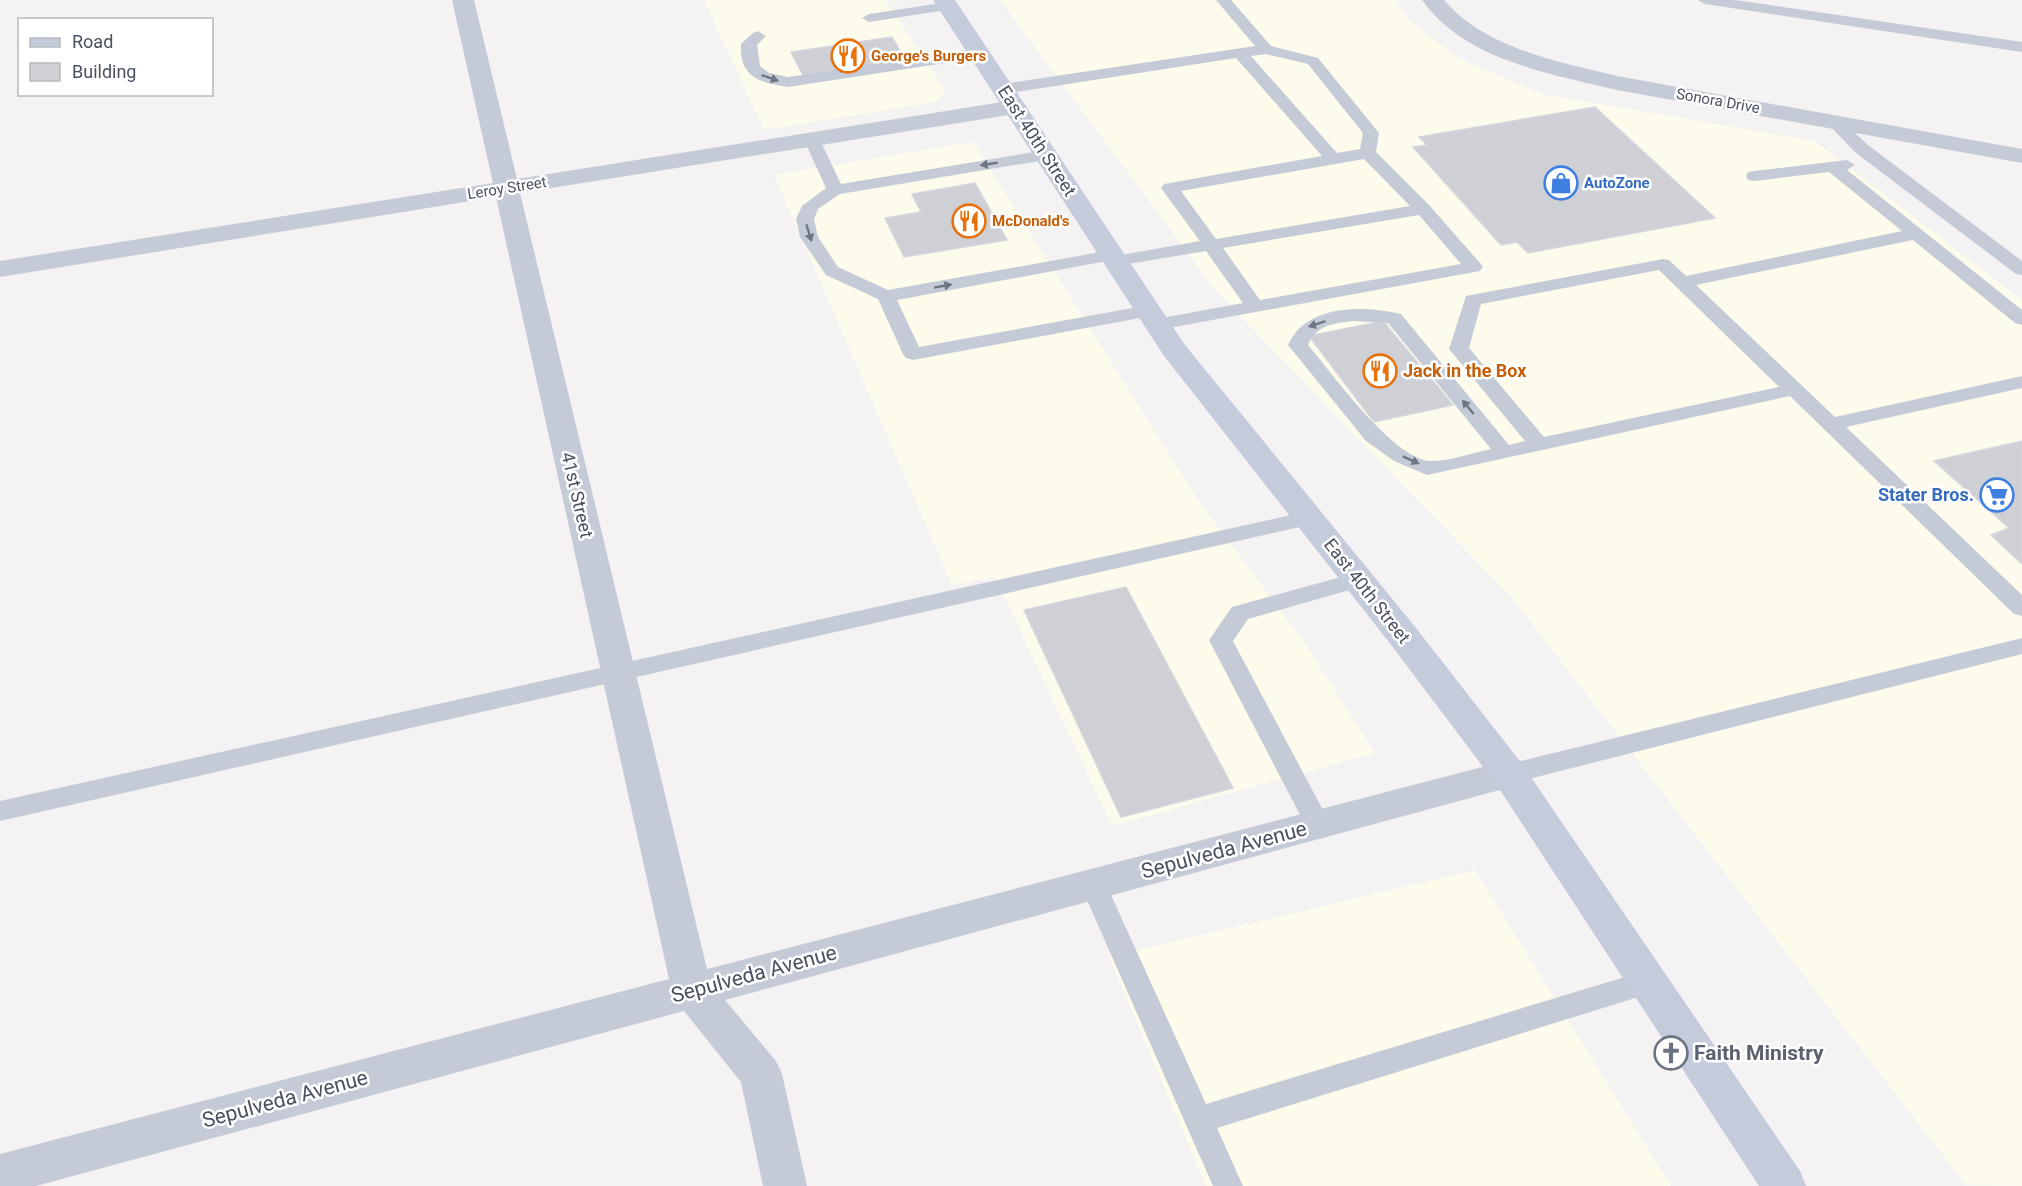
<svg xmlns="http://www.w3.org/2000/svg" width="2022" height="1186" font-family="Roboto,sans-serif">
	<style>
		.commercial { fill: #fdfbec }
		.building { fill: #ced0d6; stroke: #d5d6dd; stroke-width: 1.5 }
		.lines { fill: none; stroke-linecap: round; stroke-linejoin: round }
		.service { fill: #c5cbd6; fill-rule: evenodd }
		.minor { fill: #c5cbd6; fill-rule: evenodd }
		.secondary { fill: #c4cbda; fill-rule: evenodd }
		.oneway { fill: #6e7683 }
		.labels { text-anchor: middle; stroke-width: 5; stroke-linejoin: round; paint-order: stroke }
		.far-food-label { font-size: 15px; font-weight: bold; fill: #c56008; stroke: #fff; text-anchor: start }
		.far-street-label { font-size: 15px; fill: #495160; stroke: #fff }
		.far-shop-label { font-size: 15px; font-weight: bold; fill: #366cbe; stroke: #fff; text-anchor: start }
		.street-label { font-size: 18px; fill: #495160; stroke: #fff }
		.food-label { font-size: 18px; font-weight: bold; fill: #c56008; stroke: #fff; text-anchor: start }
		.shop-label { font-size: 18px; font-weight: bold; fill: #366cbe; stroke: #fff; text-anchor: end }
		.near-street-label { font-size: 21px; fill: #495160; stroke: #fff }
		.near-worship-label { font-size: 21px; font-weight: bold; fill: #5b616d; stroke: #fff; text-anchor: start }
	</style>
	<rect width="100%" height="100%" fill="#f4f2f2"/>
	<g class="commercial">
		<polygon points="704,0 886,0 946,92 936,102 764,130"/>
		<polygon points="1000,0 1396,0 1407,19 1458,58 1542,94 1815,141 2022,300 2022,1186 1966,1185 1512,598 1215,290"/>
		<polygon points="973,142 1198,500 1306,645 1375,753 1112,826 995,577 952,585 774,175"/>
		<polygon points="1475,870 1671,1186 1206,1186 1109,957"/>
	</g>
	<g class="building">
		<polygon points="892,37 905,60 803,75 791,52"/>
		<polygon points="1595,107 1715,218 1528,253 1517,242 1501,245 1413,147 1427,145 1419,137"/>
		<polygon points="975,183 1007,240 904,257 885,218 921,212 912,194"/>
		<polygon points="1383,321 1453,405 1374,422 1309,336"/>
		<polygon points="2022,441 2022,564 1991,535 2009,528 1934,461"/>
		<polygon points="1126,587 1233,788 1121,817 1024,610"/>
	</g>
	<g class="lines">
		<g class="service">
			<path d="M 1216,0 L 1231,0 L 1271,46 L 1318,58 L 1379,133 L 1376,152 L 1429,205 L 1480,263 L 1483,267 L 1480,271 L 1158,330 L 1151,328 L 1149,324 L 1151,320 L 1243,303 L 1206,251 L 1116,266 L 1110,265 L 1107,261 L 897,300 L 919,347 L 1149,305 L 1156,307 L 1158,311 L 1156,315 L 913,360 L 906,358 L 903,354 L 878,299 L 826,275 L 800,237 L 796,219 L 802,206 L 826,188 L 804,140 L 812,135 L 820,140 L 841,184 L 1046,150 L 1054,155 L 1046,160 L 840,194 L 818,209 L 814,219 L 818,237 L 838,267 L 888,290 L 1112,250 L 1118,251 L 1121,255 L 1200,241 L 1161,188 L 1164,184 L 1322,156 L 1236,58 L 1003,94 L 995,89 L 1003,84 L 1255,46 ZM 1266,54 L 1308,64 L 1363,133 L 1360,149 L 1337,153 L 1251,56 ZM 1364,159 L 1410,206 L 1216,239 L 1181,191 ZM 1419,215 L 1461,264 L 1260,300 L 1223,248 Z"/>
			<polygon points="1698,0 1735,0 2022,42 2022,52 1705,4"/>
			<polygon points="948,2 953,3 955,6 953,9 869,22 862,18 869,14"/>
			<path d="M 758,31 L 766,36 L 757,45 L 760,66 L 769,73 L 788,77 L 978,48 L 986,53 L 978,58 L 788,87 C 760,83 739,77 741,44 L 753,33 Z"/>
			<polygon points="1834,117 1840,119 1868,145 2022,261 2022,275 2016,274 1856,153 1826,122"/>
			<path d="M 1847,160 L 1855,165 L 1847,170 L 2022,310 L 2022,325 L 2015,323 L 1913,240 L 1696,285 L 1835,417 L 2022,376 L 2022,388 L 1846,427 L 2022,595 L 2022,616 L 2014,614 L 1790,396 L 1427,475 L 1394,461 L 1366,441 L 1288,345 C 1306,304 1363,305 1401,314 L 1509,445 L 1525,441 L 1449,349 L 1466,296 L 1663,259 L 1669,260 L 1686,276 L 1902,231 L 1829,172 L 1754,181 L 1748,180 L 1746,176 L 1748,172 L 1754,171 ZM 1659,270 L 1779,387 L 1544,437 L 1469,348 L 1481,304 ZM 1354,321 L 1388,323 L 1491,449 C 1472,453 1450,461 1431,461 C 1395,461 1331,372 1308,345 C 1316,325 1334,323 1354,321 Z"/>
			<polygon points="1309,511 1317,513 1320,518 1317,523 0,821 0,801"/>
			<polygon points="1359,572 1367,575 1370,580 1367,585 1248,619 1233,641 1331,825 1327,832 1318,835 1309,832 1209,640 1232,607"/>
			<polygon points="2022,638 2022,654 1509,784 1500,781 1497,774 1500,767 1509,764"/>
			<polygon points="1093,873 1102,876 1106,884 1206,1104 1648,970 1658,974 1662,982 1658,990 1648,994 1217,1128 1243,1186 1213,1186 1080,884 1084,876"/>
		</g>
		<g class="minor">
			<polygon points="452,0 474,0 517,179 1015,100 1023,102 1027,107 1023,112 1015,114 520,193 707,969 1509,760 1522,764 1527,774 1522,784 725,1000 776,1061 782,1074 807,1186 763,1186 741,1082 684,1011 36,1186 0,1186 0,1154 669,979 496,197 0,277 0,261 493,183"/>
			<path d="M 1422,0 L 1444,0 C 1485,48 1558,62 1617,76 L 2022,149 L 2022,163 L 1617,90 C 1551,74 1464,60 1422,0 Z"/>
		</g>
		<polygon class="secondary" points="933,0 955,0 1185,345 1416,628 1522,764 1800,1171 1806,1186 1759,1186 1496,784 1392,646 1164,356"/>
	</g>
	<defs><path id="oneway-solid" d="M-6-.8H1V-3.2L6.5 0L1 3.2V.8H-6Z" transform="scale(1.5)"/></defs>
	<g class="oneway">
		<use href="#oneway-solid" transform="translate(770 78) rotate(19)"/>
		<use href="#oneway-solid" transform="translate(989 164) rotate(171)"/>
		<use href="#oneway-solid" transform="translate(809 233) rotate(73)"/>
		<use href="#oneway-solid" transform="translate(943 286) rotate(-10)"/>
		<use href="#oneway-solid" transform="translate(1317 324) rotate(162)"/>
		<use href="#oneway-solid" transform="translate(1468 407) rotate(-129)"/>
		<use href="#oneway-solid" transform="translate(1411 460) rotate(24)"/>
	</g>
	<defs>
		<symbol id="restaurant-ring" viewBox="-11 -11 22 22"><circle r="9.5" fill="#fff" stroke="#e8710a" stroke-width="1.5"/><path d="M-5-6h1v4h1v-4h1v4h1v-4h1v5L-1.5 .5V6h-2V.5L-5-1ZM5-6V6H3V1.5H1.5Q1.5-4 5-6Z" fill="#e8710a"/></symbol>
		<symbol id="shop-ring" viewBox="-11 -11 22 22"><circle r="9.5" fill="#fff" stroke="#3f7fe0" stroke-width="1.5"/><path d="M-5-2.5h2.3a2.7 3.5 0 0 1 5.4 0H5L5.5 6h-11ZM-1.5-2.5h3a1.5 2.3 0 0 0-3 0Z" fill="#3f7fe0"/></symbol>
		<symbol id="supermarket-ring" viewBox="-11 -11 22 22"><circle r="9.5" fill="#fff" stroke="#3f7fe0" stroke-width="1.5"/><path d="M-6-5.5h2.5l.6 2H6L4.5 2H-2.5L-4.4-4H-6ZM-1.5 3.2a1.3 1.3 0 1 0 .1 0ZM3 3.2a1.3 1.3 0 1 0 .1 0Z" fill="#3f7fe0"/></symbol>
		<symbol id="church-ring" viewBox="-11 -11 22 22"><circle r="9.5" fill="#fff" stroke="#6b7280" stroke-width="1.5"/><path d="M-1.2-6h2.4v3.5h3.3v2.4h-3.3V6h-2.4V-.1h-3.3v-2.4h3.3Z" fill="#6b7280"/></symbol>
	</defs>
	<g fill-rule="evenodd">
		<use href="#restaurant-ring" x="829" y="37" width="38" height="38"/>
		<use href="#shop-ring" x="1542" y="164" width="38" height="38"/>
		<use href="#restaurant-ring" x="950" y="202" width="38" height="38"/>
		<use href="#restaurant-ring" x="1361" y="352" width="38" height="38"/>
		<use href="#supermarket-ring" x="1978" y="476" width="38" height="38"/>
		<use href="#church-ring" x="1652" y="1034" width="38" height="38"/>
	</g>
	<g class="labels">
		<g class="far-food-label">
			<text x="871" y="61">George's Burgers</text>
			<text x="992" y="226">McDonald's</text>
		</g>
		<g class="far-street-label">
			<text transform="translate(1718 101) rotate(10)" y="5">Sonora Drive</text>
			<text transform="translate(507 188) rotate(-9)" y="5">Leroy Street</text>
		</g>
		<g class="far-shop-label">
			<text x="1584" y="188">AutoZone</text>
		</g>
		<g class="street-label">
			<text transform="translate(1037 141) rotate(57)" y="6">East 40th Street</text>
			<text transform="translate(577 495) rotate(77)" y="6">41st Street</text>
			<text transform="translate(1367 591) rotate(52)" y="6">East 40th Street</text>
		</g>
		<g class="food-label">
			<text x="1403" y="377">Jack in the Box</text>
		</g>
		<g class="shop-label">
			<text x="1974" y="501">Stater Bros.</text>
		</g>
		<g class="near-street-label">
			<text transform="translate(1224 850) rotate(-15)" y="7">Sepulveda Avenue</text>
			<text transform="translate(754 974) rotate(-15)" y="7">Sepulveda Avenue</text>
			<text transform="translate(285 1099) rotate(-15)" y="7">Sepulveda Avenue</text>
		</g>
		<g class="near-worship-label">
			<text x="1694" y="1060">Faith Ministry</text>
		</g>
	</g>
	<rect x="18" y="18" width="195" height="78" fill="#ffffff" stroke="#b6b9bf" stroke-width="1.5"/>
	<rect x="30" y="38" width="30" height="9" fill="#c4cbda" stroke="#b6b9bf" stroke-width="1.5"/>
	<text x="72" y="48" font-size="18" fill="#495160">Road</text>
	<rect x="30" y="63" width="30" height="18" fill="#ced0d6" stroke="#b6b9bf" stroke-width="1.5"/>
	<text x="72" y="78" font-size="18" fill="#495160">Building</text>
</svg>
